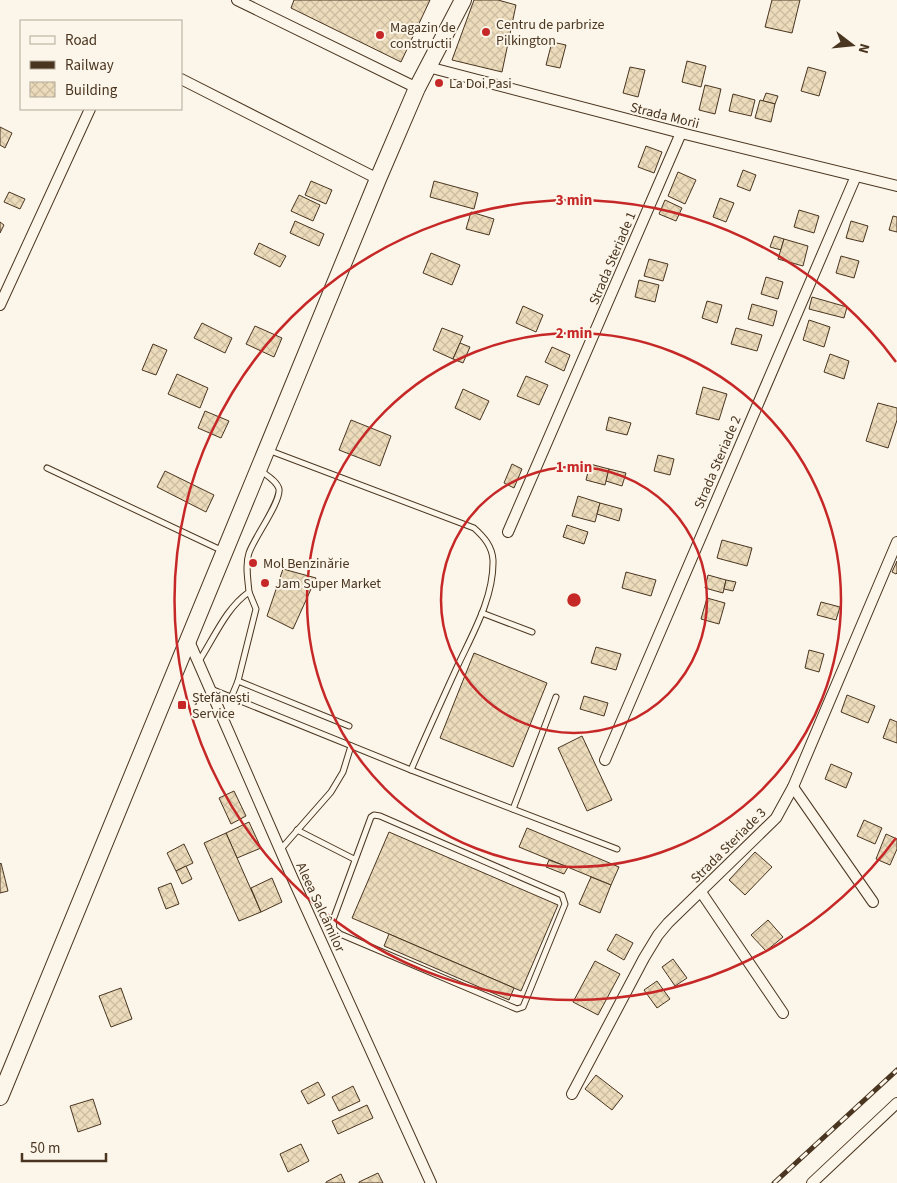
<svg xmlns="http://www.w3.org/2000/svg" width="897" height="1183" font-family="'Source Sans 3',sans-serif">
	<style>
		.building { fill: url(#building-cross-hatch); stroke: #4a3520 }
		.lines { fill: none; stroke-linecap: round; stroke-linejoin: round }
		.service-casing { stroke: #4a3520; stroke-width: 7 }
		.minor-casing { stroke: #4a3520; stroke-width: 12 }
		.primary-casing { stroke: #4a3520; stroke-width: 18 }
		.service { stroke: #fbf6e9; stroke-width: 5 }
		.minor { stroke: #fbf6e9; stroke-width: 10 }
		.primary { stroke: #fbf6e9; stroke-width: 16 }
		.rail-casing { stroke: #4a3520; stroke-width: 5 }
		.rail { stroke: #fbf6e9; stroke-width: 3; stroke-dasharray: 9; stroke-linecap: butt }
		.ring { fill: none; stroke: #c62828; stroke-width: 2.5 }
		.poi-dot { fill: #c62828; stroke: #fbf6e9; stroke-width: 2 }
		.labels { text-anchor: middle; stroke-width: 4; stroke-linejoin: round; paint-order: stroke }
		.poi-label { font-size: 14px; fill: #4a3520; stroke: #fbf6e9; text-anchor: start }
		.street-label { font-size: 14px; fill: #4a3520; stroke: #fbf6e9 }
		.centre { fill: #c62828; stroke: #fbf6e9; stroke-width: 2.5 }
		.ring-label { font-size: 15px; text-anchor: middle; font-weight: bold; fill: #c62828; stroke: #fbf6e9; stroke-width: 4; stroke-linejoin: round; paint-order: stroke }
	</style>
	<defs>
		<pattern id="building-cross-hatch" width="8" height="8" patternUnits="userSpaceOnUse" patternTransform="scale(1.25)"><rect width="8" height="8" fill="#ecdcbc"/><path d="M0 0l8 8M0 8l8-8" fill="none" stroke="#ccbda1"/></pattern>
	</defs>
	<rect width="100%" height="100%" fill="#fbf6e9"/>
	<g class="building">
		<polygon points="294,0 430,0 401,62 291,8"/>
		<polygon points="474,0 498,0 516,5 502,72 452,60"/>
		<polygon points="772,0 800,0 792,33 765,27"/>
		<polygon points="552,42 566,45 560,68 546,65"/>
		<polygon points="687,61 706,66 701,87 682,82"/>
		<polygon points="630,67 645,70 638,97 623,93"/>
		<polygon points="808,67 826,72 819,96 801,91"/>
		<polygon points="705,85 721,89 715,114 699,110"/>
		<polygon points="766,93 778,96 775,104 763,101"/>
		<polygon points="733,94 755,100 751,116 729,111"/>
		<polygon points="760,100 775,104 771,122 755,118"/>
		<polygon points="0,127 12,133 5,148 0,145"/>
		<polygon points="646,146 662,152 654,173 638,167"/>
		<polygon points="743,170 756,175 750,191 737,186"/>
		<polygon points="678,172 696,180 685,204 668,196"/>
		<polygon points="311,181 332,190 326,204 305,195"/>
		<polygon points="434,181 478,193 474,209 430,197"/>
		<polygon points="9,192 25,199 20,209 4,202"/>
		<polygon points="299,195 320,205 313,221 291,211"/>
		<polygon points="720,198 734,203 726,222 713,217"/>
		<polygon points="665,200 682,208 676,221 659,214"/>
		<polygon points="799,210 819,216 814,233 794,227"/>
		<polygon points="471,212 494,219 489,235 466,229"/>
		<polygon points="893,216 897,217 897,232 889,230"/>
		<polygon points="295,221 324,234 319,246 290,233"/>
		<polygon points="851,221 868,226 863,242 846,238"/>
		<polygon points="0,222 4,225 0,233"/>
		<polygon points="774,236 784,239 781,250 770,247"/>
		<polygon points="784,239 808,246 803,266 778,259"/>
		<polygon points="259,243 286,256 280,267 254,254"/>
		<polygon points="431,253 460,265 452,285 423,273"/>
		<polygon points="841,256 859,261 854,278 836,273"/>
		<polygon points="649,259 668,264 663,281 644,276"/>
		<polygon points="766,277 783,282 778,299 761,294"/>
		<polygon points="639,280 659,285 655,302 635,297"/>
		<polygon points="812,297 847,307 844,318 809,309"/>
		<polygon points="707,301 722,305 717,323 702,318"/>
		<polygon points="752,304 777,311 773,326 748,319"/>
		<polygon points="523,306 543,315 536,332 516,323"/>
		<polygon points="809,320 830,327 824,347 803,340"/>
		<polygon points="202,323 232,338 225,353 194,338"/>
		<polygon points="255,326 282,338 274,357 246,344"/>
		<polygon points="442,328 463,336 453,359 433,350"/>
		<polygon points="736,328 762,335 757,351 731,344"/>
		<polygon points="460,343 470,347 463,363 453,359"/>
		<polygon points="153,344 167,350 156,375 142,370"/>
		<polygon points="552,347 570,355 564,371 545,362"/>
		<polygon points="830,354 849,361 844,379 824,372"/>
		<polygon points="177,374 208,388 200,408 168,394"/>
		<polygon points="526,376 548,385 539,405 517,396"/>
		<polygon points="703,387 727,394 719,420 696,414"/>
		<polygon points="463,389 489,401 480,420 455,408"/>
		<polygon points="878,403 897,408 897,420 888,448 866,441"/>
		<polygon points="205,411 229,421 221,438 198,428"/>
		<polygon points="609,417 631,423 627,435 606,430"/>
		<polygon points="351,420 391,436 380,466 339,450"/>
		<polygon points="658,455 674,459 670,475 654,471"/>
		<polygon points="512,464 522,469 514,488 504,483"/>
		<polygon points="590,464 609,469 605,485 586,480"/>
		<polygon points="609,469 626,473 622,486 606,481"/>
		<polygon points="165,471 214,495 206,512 157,487"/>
		<polygon points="578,496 600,503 595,522 572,516"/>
		<polygon points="600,503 622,509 619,521 597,514"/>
		<polygon points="567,525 588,532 584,544 563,537"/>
		<polygon points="722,540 752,548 747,566 717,558"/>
		<polygon points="897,561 897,573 896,574 892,572"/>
		<polygon points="283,569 316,578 293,629 267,616"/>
		<polygon points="626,572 656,580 651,596 622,588"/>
		<polygon points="708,575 726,580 723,593 705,588"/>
		<polygon points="726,580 736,582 733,591 724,589"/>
		<polygon points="707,598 725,603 719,624 701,619"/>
		<polygon points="821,602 840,607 836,620 817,615"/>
		<polygon points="596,647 621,654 616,670 591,663"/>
		<polygon points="809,650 824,654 819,672 805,668"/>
		<polygon points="474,653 547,683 513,767 440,738"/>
		<polygon points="847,695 875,706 868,723 841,712"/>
		<polygon points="584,696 608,703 604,716 580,709"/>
		<polygon points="890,719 897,722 897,743 883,738"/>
		<polygon points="582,736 612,800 587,811 558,748"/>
		<polygon points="831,764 852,773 846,788 825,779"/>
		<polygon points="234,791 246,816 231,824 219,798"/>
		<polygon points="864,820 882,828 875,844 857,836"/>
		<polygon points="249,822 261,848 237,858 226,833"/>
		<polygon points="527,828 619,867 611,885 519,847"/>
		<polygon points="389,832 558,905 521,991 352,918"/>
		<polygon points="226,833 261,912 239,921 204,843"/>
		<polygon points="886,834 897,839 897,849 890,865 876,859"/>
		<polygon points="184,844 193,863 176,871 167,853"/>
		<polygon points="755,852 772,867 745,895 729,880"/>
		<polygon points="549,860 568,867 564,874 546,867"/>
		<polygon points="1,863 8,891 0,893 0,864"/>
		<polygon points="186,866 192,879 182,884 176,871"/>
		<polygon points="591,877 611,885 600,913 579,904"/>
		<polygon points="272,878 282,902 261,912 251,888"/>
		<polygon points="171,883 179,904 166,909 158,888"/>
		<polygon points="768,920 783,937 766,951 751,935"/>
		<polygon points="389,934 514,988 509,1000 384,946"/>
		<polygon points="616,934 633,943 624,960 607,950"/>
		<polygon points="673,959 687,978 675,986 662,967"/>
		<polygon points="595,961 620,974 598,1015 573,1002"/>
		<polygon points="657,981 670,999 657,1008 644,990"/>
		<polygon points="121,988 132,1019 111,1027 99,996"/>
		<polygon points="596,1075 623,1096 612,1110 585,1089"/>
		<polygon points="318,1082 325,1095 308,1104 301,1091"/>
		<polygon points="353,1086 360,1101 339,1111 332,1097"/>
		<polygon points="93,1099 101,1124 78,1132 70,1106"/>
		<polygon points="367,1105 373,1118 338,1134 332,1121"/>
		<polygon points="301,1144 309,1161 288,1172 280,1154"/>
		<polygon points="378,1173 383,1183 359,1183 359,1182"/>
		<polygon points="341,1174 345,1183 326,1183 326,1182"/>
	</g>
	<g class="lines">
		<defs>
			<g id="service">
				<path d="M 268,450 L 474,528 C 484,537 492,546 493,560 C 494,597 473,633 458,665 C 442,700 426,735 411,770"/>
				<polyline points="47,468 223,551"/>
				<polyline points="482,613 532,632"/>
				<path d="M 199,661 C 214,638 226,608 249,592 C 248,580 245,565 249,553 C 254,538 281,502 279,489 C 277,481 266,475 260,470"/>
				<polyline points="238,681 256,609 249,592"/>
				<polyline points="211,689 411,770 617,849"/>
				<polyline points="231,698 238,681 349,726"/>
				<polyline points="513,809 556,697"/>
				<polygon points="374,815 380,816 562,895 565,904 523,1007 517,1009 340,934 334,929 333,920 371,817"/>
				<polyline points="297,830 354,859"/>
				<polyline points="281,849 331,792 343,772 351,746"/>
			</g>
			<g id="minor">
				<polyline points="237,0 417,88"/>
				<polyline points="428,67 681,133 897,186"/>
				<polyline points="181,79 378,179"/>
				<polyline points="0,305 90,109"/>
				<polyline points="508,532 681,133"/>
				<polyline points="189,641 292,877 431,1183"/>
				<polyline points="605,760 856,176"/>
				<polyline points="793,787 873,902"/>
				<polyline points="701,892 783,1013"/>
				<polyline points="572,1094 644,958 658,935 668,923 776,818 793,787 897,542"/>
				<polyline points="812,1183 897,1103"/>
			</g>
			<polyline id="primary" points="0,1097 378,179 417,88 463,0"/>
		</defs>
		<use href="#service" class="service-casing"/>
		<use href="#minor" class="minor-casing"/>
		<use href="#primary" class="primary-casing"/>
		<use href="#service" class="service"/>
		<use href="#minor" class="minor"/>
		<use href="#primary" class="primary"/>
		<defs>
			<polyline id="rail" points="774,1183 897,1070"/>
		</defs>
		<use href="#rail" class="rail-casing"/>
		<use href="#rail" class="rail"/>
	</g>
	<g class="ring">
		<circle cx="574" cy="600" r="133"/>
		<circle cx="574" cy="600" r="267"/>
		<path d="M896 838A400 400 0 1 1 896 362"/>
	</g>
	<g class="poi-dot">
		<circle cx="486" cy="32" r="5"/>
		<circle cx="380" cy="35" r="5"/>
		<circle cx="439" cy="83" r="5"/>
		<circle cx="253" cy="563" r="5"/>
		<circle cx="265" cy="583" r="5"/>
		<rect x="177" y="700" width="10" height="10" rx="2.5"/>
	</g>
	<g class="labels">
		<g class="poi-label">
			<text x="496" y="29">Centru de parbrize<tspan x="496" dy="16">Pilkington</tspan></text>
			<text x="390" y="32">Magazin de<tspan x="390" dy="16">constructii</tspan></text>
			<text x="449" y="88">La Doi Pasi</text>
			<text x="263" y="568">Mol Benzinărie</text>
			<text x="275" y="588">Jam Super Market</text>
			<text x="192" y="702">Ștefănești<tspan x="192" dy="16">Service</tspan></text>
		</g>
		<g class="street-label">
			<text transform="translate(665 115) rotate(14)" y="5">Strada Morii</text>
			<text transform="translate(612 258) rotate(-67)" y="5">Strada Steriade 1</text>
			<text transform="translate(717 462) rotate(-67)" y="5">Strada Steriade 2</text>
			<text transform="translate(728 845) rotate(-45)" y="5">Strada Steriade 3</text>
			<text transform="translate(321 907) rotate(65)" y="5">Aleea Salcâmilor</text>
		</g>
	</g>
	<circle cx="574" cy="600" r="8" class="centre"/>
	<g class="ring-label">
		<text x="574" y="205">3 min</text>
		<text x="574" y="338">2 min</text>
		<text x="574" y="472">1 min</text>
	</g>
	<rect x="20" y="20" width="162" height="90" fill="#fbf6e9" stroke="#b4a999"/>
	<rect x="30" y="36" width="25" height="8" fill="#fbf6e9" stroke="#b4a999"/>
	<text x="65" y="45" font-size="15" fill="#4a3520">Road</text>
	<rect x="30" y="61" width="25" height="8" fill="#4a3520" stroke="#b4a999"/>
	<text x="65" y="70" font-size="15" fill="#4a3520">Railway</text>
	<rect x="30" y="82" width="25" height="15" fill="url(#building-cross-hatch)" stroke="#b4a999"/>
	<text x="65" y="95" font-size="15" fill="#4a3520">Building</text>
	<g transform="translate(852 45) rotate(106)" stroke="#fbf6e9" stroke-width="4" paint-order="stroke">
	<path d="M0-4L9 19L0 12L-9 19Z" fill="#4a3520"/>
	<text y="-8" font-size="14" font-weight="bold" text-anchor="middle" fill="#4a3520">N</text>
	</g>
	<path d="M22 1153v8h84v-8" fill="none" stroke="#4a3520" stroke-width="2.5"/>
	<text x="30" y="1153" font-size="15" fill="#4a3520" stroke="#fbf6e9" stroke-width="4" paint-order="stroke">50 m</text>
</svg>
